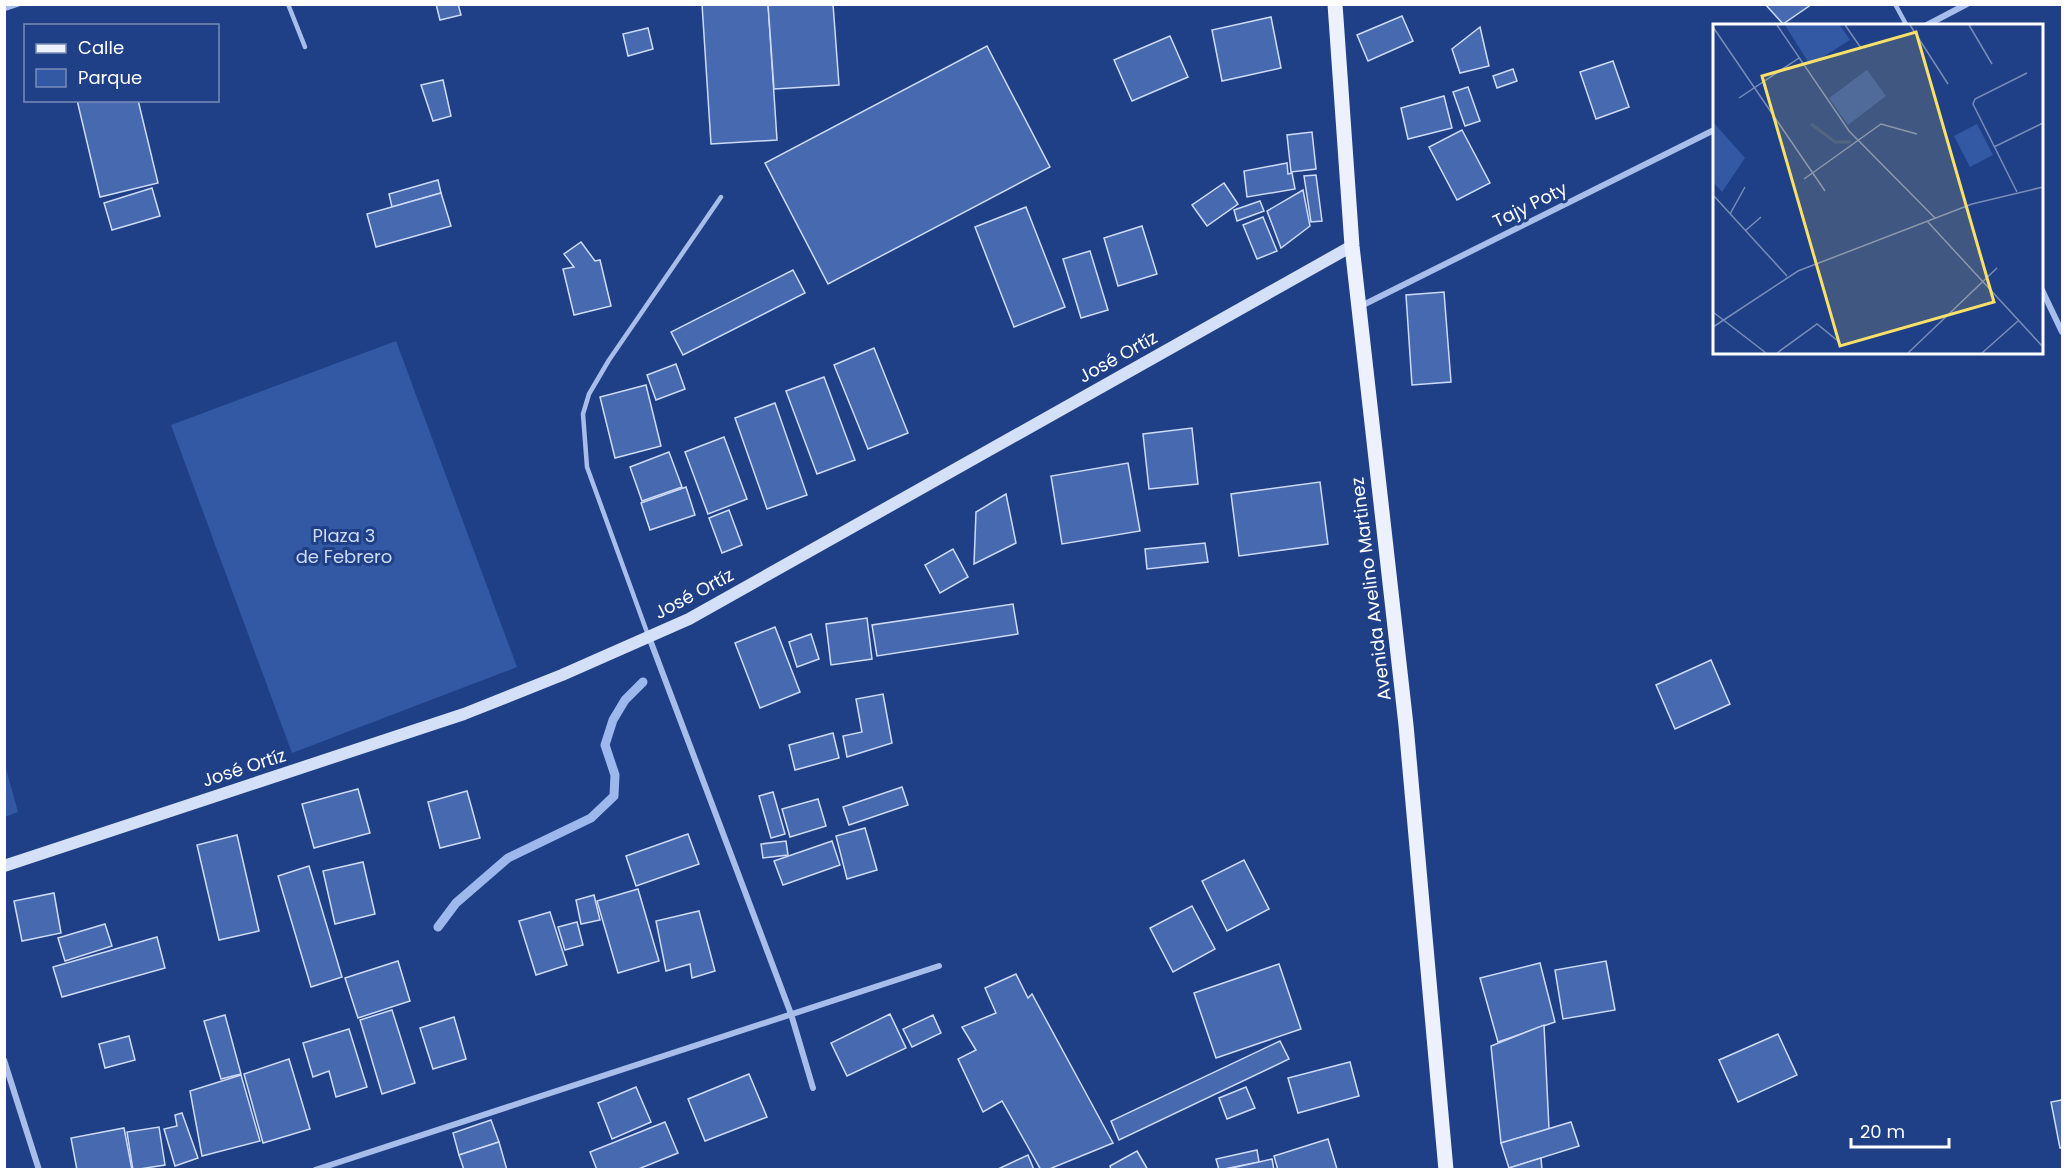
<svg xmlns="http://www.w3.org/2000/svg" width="2067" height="1174" font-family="Poppins,sans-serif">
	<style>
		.green { fill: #3358a4 }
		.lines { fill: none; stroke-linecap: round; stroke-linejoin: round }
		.stream { stroke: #9cb8ec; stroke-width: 9 }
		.building { fill: #4769af; stroke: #cddbf8; stroke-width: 1.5 }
		.lane { stroke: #a8beea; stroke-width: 4.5 }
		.street { stroke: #a8beea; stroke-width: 6 }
		.secondary { stroke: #d4dff8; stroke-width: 12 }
		.primary { stroke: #edf1fe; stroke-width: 15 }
		.labels { text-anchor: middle; stroke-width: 6; stroke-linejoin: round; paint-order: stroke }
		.street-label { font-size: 18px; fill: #fff; stroke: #1f4087 }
		.park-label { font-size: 18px; fill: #cddbf8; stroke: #1f4087 }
		.inset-river { fill: none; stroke: #385085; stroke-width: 3 }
		.inset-road { fill: none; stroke: #798cb7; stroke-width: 1.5 }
		.view { fill: #f9e068; fill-opacity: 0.15; stroke: #f9e068; stroke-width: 3 }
		.inset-edge { fill: none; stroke: #fff; stroke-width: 3 }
	</style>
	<rect width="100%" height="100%" fill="#1f4087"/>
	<g class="green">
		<polygon points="396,341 517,667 292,753 171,425"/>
		<polygon points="5,765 18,812 5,817 4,817"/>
	</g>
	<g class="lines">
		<polyline class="stream" points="438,927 456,903 508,858 591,818 614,796 615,775 605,745 613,720 625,700 643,682"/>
	</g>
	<g class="building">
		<polygon points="436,4 458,4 461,15 440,20"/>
		<polygon points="702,4 768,4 777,140 711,144"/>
		<polygon points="768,4 833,4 839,85 774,89"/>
		<polygon points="1765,4 1812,4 1783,24"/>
		<polygon points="1402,16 1413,41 1368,61 1357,35"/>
		<polygon points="1271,17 1281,68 1222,81 1212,30"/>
		<polygon points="1480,27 1489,66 1460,73 1452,49"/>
		<polygon points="648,28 653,49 628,56 623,34"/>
		<polygon points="1170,36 1188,77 1132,101 1114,60"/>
		<polygon points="987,46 1050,167 828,284 765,163"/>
		<polygon points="1613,61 1629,107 1596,119 1580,72"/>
		<polygon points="1513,69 1517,81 1497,88 1493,76"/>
		<polygon points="443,80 451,116 433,121 421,85"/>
		<polygon points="1468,87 1480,121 1465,126 1453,92"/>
		<polygon points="1444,96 1452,128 1408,139 1401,108"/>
		<polygon points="77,100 138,100 158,183 100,197"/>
		<polygon points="1462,130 1490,183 1457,200 1429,147"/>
		<polygon points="1312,132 1316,169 1291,172 1287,135"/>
		<polygon points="1287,163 1288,174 1292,173 1295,189 1247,197 1244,171"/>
		<polygon points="1316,175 1322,221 1311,222 1304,176"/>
		<polygon points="438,180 441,193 392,207 389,194"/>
		<polygon points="1224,183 1238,204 1207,226 1192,205"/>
		<polygon points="152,188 160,216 112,230 104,203"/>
		<polygon points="1303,190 1310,226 1281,248 1267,211"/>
		<polygon points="441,193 451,226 376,247 367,214"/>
		<polygon points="1260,201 1264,211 1237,221 1234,210"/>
		<polygon points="1026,207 1065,307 1014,327 975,227"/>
		<polygon points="1263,217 1277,251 1257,259 1243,225"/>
		<polygon points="1142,226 1157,274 1118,286 1104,238"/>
		<polygon points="581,242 595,261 600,260 611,306 574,315 563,269 574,267 564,254"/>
		<polygon points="1090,251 1108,310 1081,318 1063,259"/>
		<polygon points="793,270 805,293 683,355 671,332"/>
		<polygon points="1444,292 1451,382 1412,385 1406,295"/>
		<polygon points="874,348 908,433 868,449 834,365"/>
		<polygon points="676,364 685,389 656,400 647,375"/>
		<polygon points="824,377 855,460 817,474 786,391"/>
		<polygon points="646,385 661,446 615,458 600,397"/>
		<polygon points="775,403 807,495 767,509 735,418"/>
		<polygon points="1192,428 1198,484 1149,489 1143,434"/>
		<polygon points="724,437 747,499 708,514 685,452"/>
		<polygon points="669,452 682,487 642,501 630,467"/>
		<polygon points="1128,463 1140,531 1062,544 1051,476"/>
		<polygon points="1320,482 1328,544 1239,556 1231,494"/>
		<polygon points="686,487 695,515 650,530 641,503"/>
		<polygon points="1006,494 1016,543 974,564 976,512"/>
		<polygon points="729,510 742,545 722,553 709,518"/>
		<polygon points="1205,543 1208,562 1147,569 1145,549"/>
		<polygon points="953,549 968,577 940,593 925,565"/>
		<polygon points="1013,604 1018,634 877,656 872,625"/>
		<polygon points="867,618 872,659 831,665 826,624"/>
		<polygon points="775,627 800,692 760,708 735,643"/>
		<polygon points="811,634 819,659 797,667 789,642"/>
		<polygon points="1711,660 1730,704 1675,729 1656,685"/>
		<polygon points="883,694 892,743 847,757 843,736 862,732 856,699"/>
		<polygon points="833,733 839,758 795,770 789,745"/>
		<polygon points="902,787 908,805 849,825 843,807"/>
		<polygon points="358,789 370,833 314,848 302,804"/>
		<polygon points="467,791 480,838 440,848 428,802"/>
		<polygon points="773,792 785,834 771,838 759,796"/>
		<polygon points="818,799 826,826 790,837 782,809"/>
		<polygon points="865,828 877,870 847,879 836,836"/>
		<polygon points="688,834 699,864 636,886 626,856"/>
		<polygon points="237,835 259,931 219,940 197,845"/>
		<polygon points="786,841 788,855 763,858 761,844"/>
		<polygon points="832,841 840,865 783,885 774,861"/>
		<polygon points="1244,860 1269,909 1227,931 1202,881"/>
		<polygon points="363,862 375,914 335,924 323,871"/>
		<polygon points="309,866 342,977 311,987 278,876"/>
		<polygon points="638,889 659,961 618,973 597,901"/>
		<polygon points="54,893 61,933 22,941 14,901"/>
		<polygon points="594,895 600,920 581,924 576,900"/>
		<polygon points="1192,906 1215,949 1173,972 1150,928"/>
		<polygon points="699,911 715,971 692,978 690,964 666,971 656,921"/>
		<polygon points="550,912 567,965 536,975 519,921"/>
		<polygon points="577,922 583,945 565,950 558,927"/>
		<polygon points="105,924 112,946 65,961 58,938"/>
		<polygon points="157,937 165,968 62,997 53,967"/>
		<polygon points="398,961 410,1001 358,1018 345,978"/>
		<polygon points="1606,961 1615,1010 1563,1019 1555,970"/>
		<polygon points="1540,963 1555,1022 1498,1042 1480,978"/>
		<polygon points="1279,964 1301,1029 1216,1058 1194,993"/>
		<polygon points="1016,974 1028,998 1032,994 1113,1143 1047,1170 1041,1170 1002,1101 983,1112 958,1059 976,1050 962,1027 996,1013 985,988"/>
		<polygon points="392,1010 415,1083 382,1094 360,1020"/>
		<polygon points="890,1014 906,1048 847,1076 831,1043"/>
		<polygon points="225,1015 241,1074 221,1079 204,1021"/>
		<polygon points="933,1015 941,1033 912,1047 903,1029"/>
		<polygon points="454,1017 466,1059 433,1069 420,1028"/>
		<polygon points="1544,1025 1549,1129 1501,1143 1491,1046"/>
		<polygon points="349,1029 367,1087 336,1097 329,1071 313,1077 303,1043"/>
		<polygon points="1778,1034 1797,1075 1738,1102 1719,1060"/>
		<polygon points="129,1036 135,1060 105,1068 99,1044"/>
		<polygon points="1280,1041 1289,1059 1119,1140 1111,1121"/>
		<polygon points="289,1059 310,1129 263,1143 244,1074"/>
		<polygon points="1350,1062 1359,1096 1298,1113 1288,1078"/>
		<polygon points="749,1074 767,1117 705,1141 688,1099"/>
		<polygon points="241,1075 260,1141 202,1156 190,1091"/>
		<polygon points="636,1087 651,1122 612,1139 598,1103"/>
		<polygon points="1246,1087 1255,1108 1227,1119 1219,1098"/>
		<polygon points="2062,1100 2062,1148 2060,1148 2051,1102"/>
		<polygon points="182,1113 198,1158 175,1166 164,1129 177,1126 175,1115"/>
		<polygon points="491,1120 499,1142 459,1155 453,1133"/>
		<polygon points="665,1122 678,1153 636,1170 597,1170 590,1152"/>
		<polygon points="1571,1122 1579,1146 1509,1168 1501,1143"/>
		<polygon points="159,1127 165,1165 133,1170 127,1132"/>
		<polygon points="124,1128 132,1170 77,1170 71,1138"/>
		<polygon points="1328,1139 1337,1169 1278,1170 1274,1156"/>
		<polygon points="499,1142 507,1170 464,1170 459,1155"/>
		<polygon points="1257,1150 1259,1162 1219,1170 1216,1159"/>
		<polygon points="1137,1151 1148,1170 1111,1170 1110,1166"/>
		<polygon points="1028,1155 1034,1170 996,1170"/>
		<polygon points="1541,1158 1542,1170 1509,1170 1509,1168"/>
		<polygon points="1272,1159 1274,1170 1223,1170 1259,1162"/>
	</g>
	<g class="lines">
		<g class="lane">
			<polyline points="288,4 305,47"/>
			<polyline points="1895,4 1907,26"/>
			<polyline points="4,9 19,4"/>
			<polyline points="648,635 587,467 583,414 589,394 609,360 721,197"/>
		</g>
		<g class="street">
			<polyline points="1925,26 1967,4"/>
			<polyline points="2042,290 2062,332"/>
			<polyline points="1359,307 1714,130"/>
			<polyline points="649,637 791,1014 813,1088"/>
			<polyline points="4,1060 39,1170"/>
			<polyline points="315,1170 939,966"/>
		</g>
		<polyline class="secondary" points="4,866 464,714 562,675 689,619 1352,246"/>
		<polyline class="primary" points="1335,4 1352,246 1406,725 1446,1170"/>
	</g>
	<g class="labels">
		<g class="street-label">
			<text transform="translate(1530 205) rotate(-26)" y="6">Tajy Poty</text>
			<text transform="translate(1118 357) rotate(-29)" y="6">José Ortíz</text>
			<text transform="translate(1371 589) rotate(-97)" y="6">Avenida Avelino Martinez</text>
			<text transform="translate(694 594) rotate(-28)" y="6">José Ortíz</text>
			<text transform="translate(244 768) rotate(-18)" y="6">José Ortíz</text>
		</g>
		<g class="park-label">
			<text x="344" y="542">Plaza 3<tspan x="344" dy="21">de Febrero</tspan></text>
		</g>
	</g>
	<g transform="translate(1713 24)">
		<rect width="330" height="330" fill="#1f4087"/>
		<path d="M 72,1 L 127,1 L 137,16 L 97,41 ZM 154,46 L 173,72 L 135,101 L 116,74 ZM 0,98 L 32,134 L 9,168 L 0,158 ZM 264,100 L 280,131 L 257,143 L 241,112 Z" fill="#3358a4"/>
		<path class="inset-river" d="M 98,100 L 122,118 L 138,118"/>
		<path class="inset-road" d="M 64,1 L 136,107 L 222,194M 132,1 L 148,24M 197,1 L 235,60M 256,1 L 279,40M 0,3 L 112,167M 26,74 L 86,34M 281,123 L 330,99M 91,155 L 168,100 L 204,110M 304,168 L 260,80 L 262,75 L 314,49M 0,171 L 74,252M 17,190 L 32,163M 214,197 L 330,323M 32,207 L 48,193M 0,288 L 53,329M 0,303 L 85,247 L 259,180 L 330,163M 64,329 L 104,300 L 125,317M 195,329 L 284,244M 269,329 L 305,297"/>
		<path class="view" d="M 203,8 L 281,278 L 127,322 L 49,52 Z"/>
		<rect width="330" height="330" class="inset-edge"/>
	</g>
	<rect width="2067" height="1174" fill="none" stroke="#ffffff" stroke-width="12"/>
	<rect x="24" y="24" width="195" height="78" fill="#1f4087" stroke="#798cb7" stroke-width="1.5"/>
	<rect x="36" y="44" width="30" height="9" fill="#edf1fe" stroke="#798cb7" stroke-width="1.5"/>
	<text x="78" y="54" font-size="18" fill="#ffffff">Calle</text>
	<rect x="36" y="69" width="30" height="18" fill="#3358a4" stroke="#798cb7" stroke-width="1.5"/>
	<text x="78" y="84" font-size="18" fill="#ffffff">Parque</text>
	<path d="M1851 1138v9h98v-9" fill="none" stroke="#ffffff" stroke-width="3"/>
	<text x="1860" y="1138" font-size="18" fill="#ffffff" stroke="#1f4087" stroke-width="4.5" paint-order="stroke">20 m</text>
</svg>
